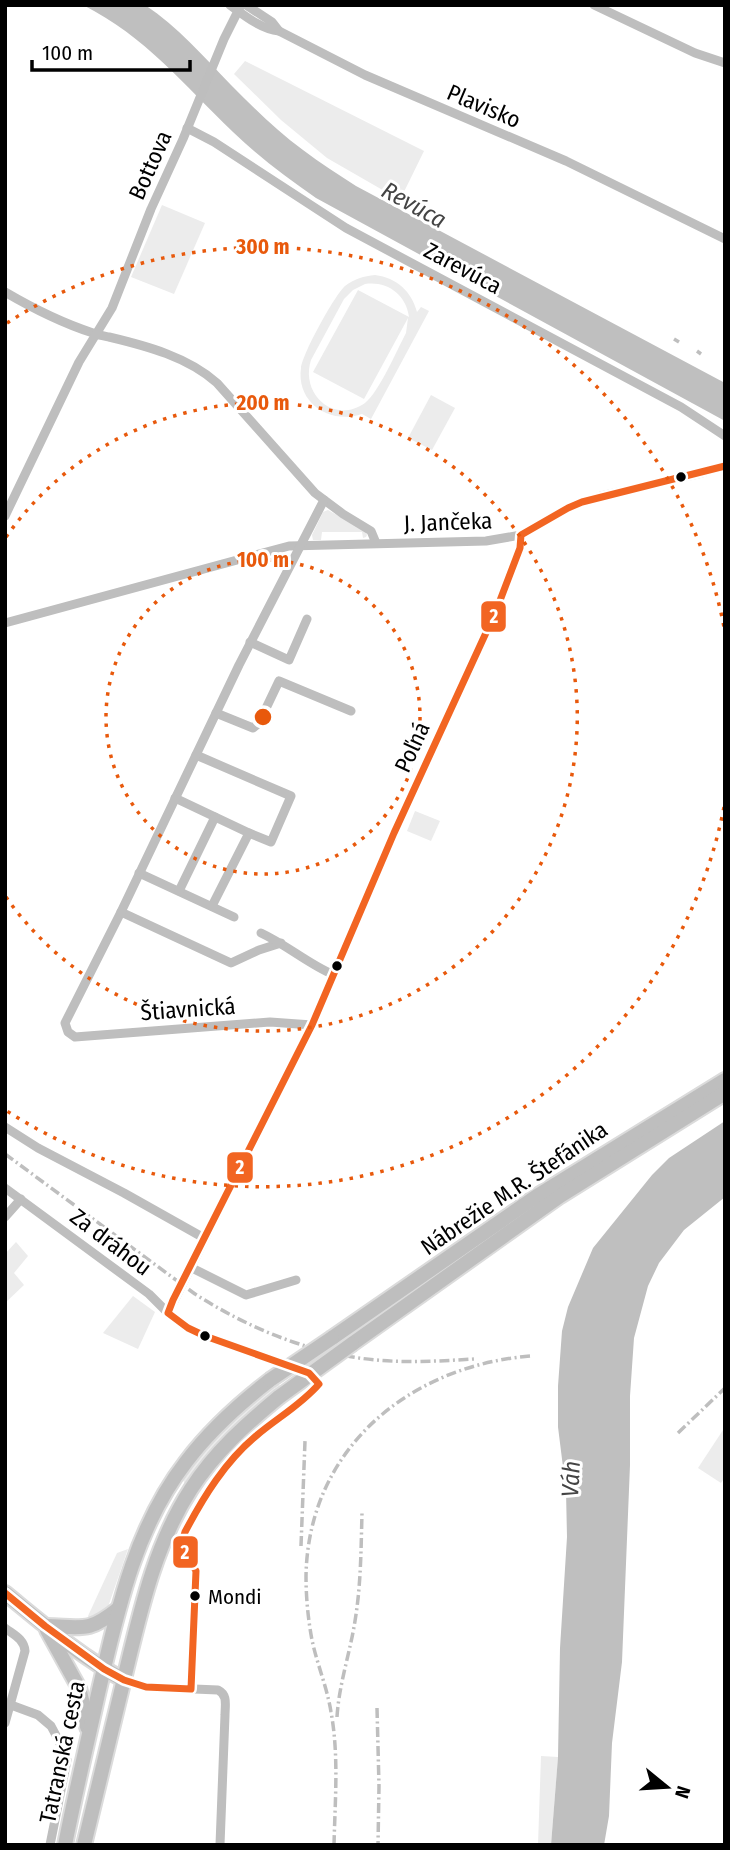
<svg xmlns="http://www.w3.org/2000/svg" width="730" height="1850" font-family="'Fira Sans Condensed',sans-serif">
	<style>
		.green { fill: #ececec; fill-rule: evenodd }
		.water { fill: #bfbfbf }
		.lines { fill: none; stroke-linecap: round; stroke-linejoin: round }
		.primary-casing { stroke: #dbdbdb; stroke-width: 18 }
		.minor { stroke: #bebebe; stroke-width: 9 }
		.primary { stroke: #bebebe; stroke-width: 14 }
		.rail { stroke: #bebebe; stroke-width: 3.5; stroke-dasharray: 10 3.5 2 3.5; stroke-linecap: butt }
		.primary-bridge-casing { stroke: #dbdbdb; stroke-width: 18; stroke-linecap: butt }
		.primary-bridge { stroke: #bebebe; stroke-width: 14 }
		.bus-1-casing { stroke: #fff; stroke-width: 12 }
		.bus-1 { stroke: #f26522; stroke-width: 7 }
		.ring { fill: none; stroke: #e8590c; stroke-width: 3.5; stroke-dasharray: 3.5 7 }
		.bus-dot { fill: #000; stroke: #fff; stroke-width: 2.5 }
		.labels { text-anchor: middle; stroke-width: 6; stroke-linejoin: round; paint-order: stroke }
		.bus-label { font-size: 21px; fill: #000; stroke: #fff; text-anchor: start }
		.street-label { font-size: 23px; fill: #000; stroke: #fff }
		.water-label { font-size: 24px; font-style: italic; fill: #444; stroke: #fff }
		.centre { fill: #e8590c; stroke: #fff; stroke-width: 3.5 }
		.ring-label { font-size: 21px; text-anchor: middle; font-weight: bold; fill: #e8590c; stroke: #fff; stroke-width: 6; stroke-linejoin: round; paint-order: stroke }
		.line-badge { stroke: #fff; stroke-width: 2.5 }
		.badge-label { font-size: 19px; text-anchor: middle; font-weight: bold; fill: #fff }
	</style>
	<rect width="100%" height="100%" fill="#fff"/>
	<g class="green">
		<polygon points="245,61 424,151 400,200 327,158 281,120 234,74"/>
		<polygon points="162,205 205,223 174,294 131,277"/>
		<path d="M 375,275 C 397,278 411,291 417,312 L 421,307 L 429,311 L 371,419 L 362,414 C 330,425 296,403 301,368 C 303,353 334,296 345,286 C 354,279 364,276 375,275 ZM 365,284 C 387,281 406,294 409,317 L 358,290 L 313,372 L 364,399 L 408,318 L 406,333 C 397,350 379,392 365,403 C 334,425 300,394 311,360 L 344,299 L 353,290 Z"/>
		<polygon points="431,395 455,408 432,450 408,438"/>
		<polygon points="328,510 365,531 367,535 366,537 363,538 362,532 322,532 321,540 313,540 312,535 323,512"/>
		<polygon points="415,811 440,821 431,841 407,831"/>
		<polygon points="16,1242 28,1256 14,1273 24,1285 5,1303 5,1254"/>
		<polygon points="133,1296 155,1312 138,1349 103,1333"/>
		<polygon points="277,1382 280,1386 234,1427 185,1485 183,1480 209,1443 229,1422"/>
		<polygon points="725,1427 725,1477 721,1483 698,1468"/>
		<polygon points="128,1549 108,1607 104,1613 90,1622 88,1616 117,1553"/>
		<polygon points="541,1756 558,1757 551,1845 538,1845"/>
	</g>
	<g class="water">
		<path d="M 83,5 L 145,5 C 178,27 204,57 231,85 C 254,108 277,131 303,150 C 320,163 338,174 356,186 L 725,383 L 725,421 L 316,198 C 286,177 258,156 233,132 C 183,84 146,37 83,5 Z"/>
		<polygon points="725,1121 725,1197 684,1230 659,1263 648,1286 634,1338 630,1396 630,1465 622,1662 612,1743 609,1816 604,1845 551,1845 558,1757 560,1648 567,1537 566,1491 558,1427 558,1386 562,1331 568,1307 593,1248 652,1175 669,1158"/>
	</g>
	<g class="lines">
		<defs>
			<g id="primary">
				<polyline points="332,1338 537,1196 725,1080"/>
				<polyline points="352,1344 560,1196 725,1093"/>
				<path d="M 5,1593 C 43,1624 81,1657 124,1680"/>
				<path d="M 46,1626 C 83,1627 88,1633 118,1609"/>
				<polyline points="47,1630 79,1688 85,1712 87,1727"/>
				<path d="M 65,1845 C 75,1794 87,1744 98,1694 C 117,1613 134,1529 186,1462 C 210,1430 239,1404 270,1380"/>
				<path d="M 84,1845 C 98,1789 111,1734 124,1679 C 140,1613 154,1546 191,1489 C 215,1452 246,1424 279,1397"/>
			</g>
		</defs>
		<use href="#primary" class="primary-casing"/>
		<g class="minor">
			<path d="M 230,5 C 245,16 261,29 279,31 L 365,75 L 566,161 L 725,239"/>
			<polyline points="246,5 272,22 279,31"/>
			<polyline points="594,5 695,53 725,63"/>
			<polyline points="187,128 214,142 346,228 681,407 725,436"/>
			<path d="M 5,292 C 34,309 62,323 93,333 C 98,335 104,336 109,337 C 147,346 188,357 217,383 L 315,493 L 343,514 L 371,531 L 376,543"/>
			<polyline points="5,516 79,362 112,308 151,209 183,139 224,39 241,5"/>
			<polyline points="5,623 289,546 486,541 521,535 568,508 601,496 702,473 725,466"/>
			<polyline points="250,642 289,660 307,619"/>
			<polyline points="216,713 253,728 259,723 279,681 351,711"/>
			<polyline points="196,755 291,796 271,842 249,833"/>
			<polyline points="175,798 249,833 212,906"/>
			<polyline points="139,873 234,917"/>
			<polyline points="179,891 215,817"/>
			<polyline points="121,912 231,963 259,950 281,943"/>
			<path d="M 261,933 C 287,945 308,964 334,975"/>
			<polyline points="312,1025 270,1022 75,1037 68,1032 65,1023 121,912 239,665 324,500"/>
			<polyline points="5,1127 38,1148 124,1193 204,1238"/>
			<path d="M 5,1188 L 149,1294 L 168,1313 L 188,1328 L 205,1336 L 309,1373 L 319,1384 C 302,1406 277,1418 256,1436 C 231,1457 208,1488 193,1517 C 189,1526 180,1537 183,1547 C 184,1556 193,1562 196,1571 L 191,1689"/>
			<polyline points="5,1217 21,1199"/>
			<polyline points="190,1267 246,1295 296,1280"/>
			<polyline points="168,1313 312,1025 394,833 496,611 520,548 521,535"/>
			<path d="M 5,1628 C 14,1635 24,1639 25,1651 L 5,1723"/>
			<path d="M 124,1680 L 146,1687 L 218,1690 C 228,1695 225,1705 225,1715 L 220,1845"/>
			<polyline points="11,1705 38,1715 51,1726 59,1741 67,1760 50,1845"/>
		</g>
		<use href="#primary" class="primary"/>
		<g class="rail">
			<polyline points="674,339 679,342"/>
			<polyline points="697,351 701,354"/>
			<path d="M 5,1154 L 195,1294 C 250,1329 311,1354 376,1360 C 408,1363 441,1361 474,1359"/>
			<polyline points="678,1433 725,1388"/>
			<polyline points="301,1546 305,1441"/>
			<polyline points="377,1708 379,1786 378,1845"/>
			<path d="M 337,1717 C 339,1684 350,1653 355,1621 C 361,1585 361,1549 362,1513"/>
			<path d="M 334,1845 C 335,1801 339,1755 331,1712 C 327,1687 317,1664 312,1640 C 308,1619 306,1597 306,1576 C 308,1449 409,1366 530,1356"/>
		</g>
		<defs>
			<g id="primary-bridge">
				<polyline points="270,1380 332,1338"/>
				<polyline points="279,1397 352,1344"/>
			</g>
		</defs>
		<use href="#primary-bridge" class="primary-bridge-casing"/>
		<use href="#primary-bridge" class="primary-bridge"/>
		<defs>
			<path id="bus-1" d="M 5,1593 L 45,1626 L 104,1669 L 124,1680 L 146,1687 L 191,1689 L 196,1571 L 184,1550 L 183,1539 L 185,1532 C 204,1496 225,1462 256,1436 C 277,1418 301,1405 319,1384 L 309,1373 L 205,1336 L 188,1328 L 168,1313 L 173,1300 L 312,1025 L 394,833 L 496,611 L 520,548 L 521,535 L 568,508 L 582,502 L 725,466"/>
		</defs>
		<use href="#bus-1" class="bus-1-casing"/>
		<use href="#bus-1" class="bus-1"/>
	</g>
	<g class="ring">
		<circle cx="263" cy="717" r="157"/>
		<path d="M6 537A314 314 0 1 1 6 897"/>
		<path d="M724 807A470 470 0 0 1 7 1111M7 323A470 470 0 0 1 724 627"/>
	</g>
	<g class="bus-dot">
		<circle cx="681" cy="477" r="6"/>
		<circle cx="337" cy="966" r="6"/>
		<circle cx="205" cy="1336" r="6"/>
		<circle cx="195" cy="1596" r="6"/>
	</g>
	<g class="labels">
		<g class="bus-label">
			<text x="208" y="1604">Mondi</text>
		</g>
		<g class="street-label">
			<text transform="translate(484 106) rotate(23)" y="8">Plavisko</text>
			<text transform="translate(150 165) rotate(-66)" y="8">Bottova</text>
			<text transform="translate(463 268) rotate(28)" y="8">Zarevúca</text>
			<text transform="translate(448 522) rotate(-2)" y="8">J. Jančeka</text>
			<text transform="translate(412 747) rotate(-65)" y="8">Poľná</text>
			<text transform="translate(188 1009) rotate(-4)" y="8">Štiavnická</text>
			<text transform="translate(514 1188) rotate(-34)" y="8">Nábrežie M.R. Štefánika</text>
			<text transform="translate(111 1242) rotate(37)" y="8">Za dráhou</text>
			<text transform="translate(62 1752) rotate(-78)" y="8">Tatranská cesta</text>
		</g>
		<g class="water-label">
			<text transform="translate(414 205) rotate(29)" y="8">Revúca</text>
			<text transform="translate(571 1479) rotate(-87)" y="8">Váh</text>
		</g>
	</g>
	<circle cx="263" cy="717" r="10" class="centre"/>
	<g class="ring-label">
		<text x="263" y="254">300 m</text>
		<text x="263" y="410">200 m</text>
		<text x="263" y="567">100 m</text>
	</g>
	<g class="line-badge">
		<rect x="480" y="600" width="27" height="33" rx="7" fill="#f26522"/>
		<rect x="226" y="1151" width="28" height="33" rx="7" fill="#f26522"/>
		<rect x="172" y="1535" width="27" height="34" rx="7" fill="#f26522"/>
	</g>
	<g class="badge-label">
		<text x="494" y="623">2</text>
		<text x="240" y="1174">2</text>
		<text x="185" y="1559">2</text>
	</g>
	<rect width="730" height="1850" fill="none" stroke="#000000" stroke-width="14"/>
	<g transform="translate(667 1787) rotate(108)" stroke="#ffffff" stroke-width="5" paint-order="stroke">
	<path d="M0-5L12 26L0 18L-12 26Z" fill="#000000"/>
	<text y="-10" font-size="19" font-weight="bold" text-anchor="middle" fill="#000000">N</text>
	</g>
	<path d="M32 60v10h158v-10" fill="none" stroke="#000000" stroke-width="3.5"/>
	<text x="42" y="60" font-size="21" fill="#000000" stroke="#ffffff" stroke-width="5" paint-order="stroke">100 m</text>
</svg>
